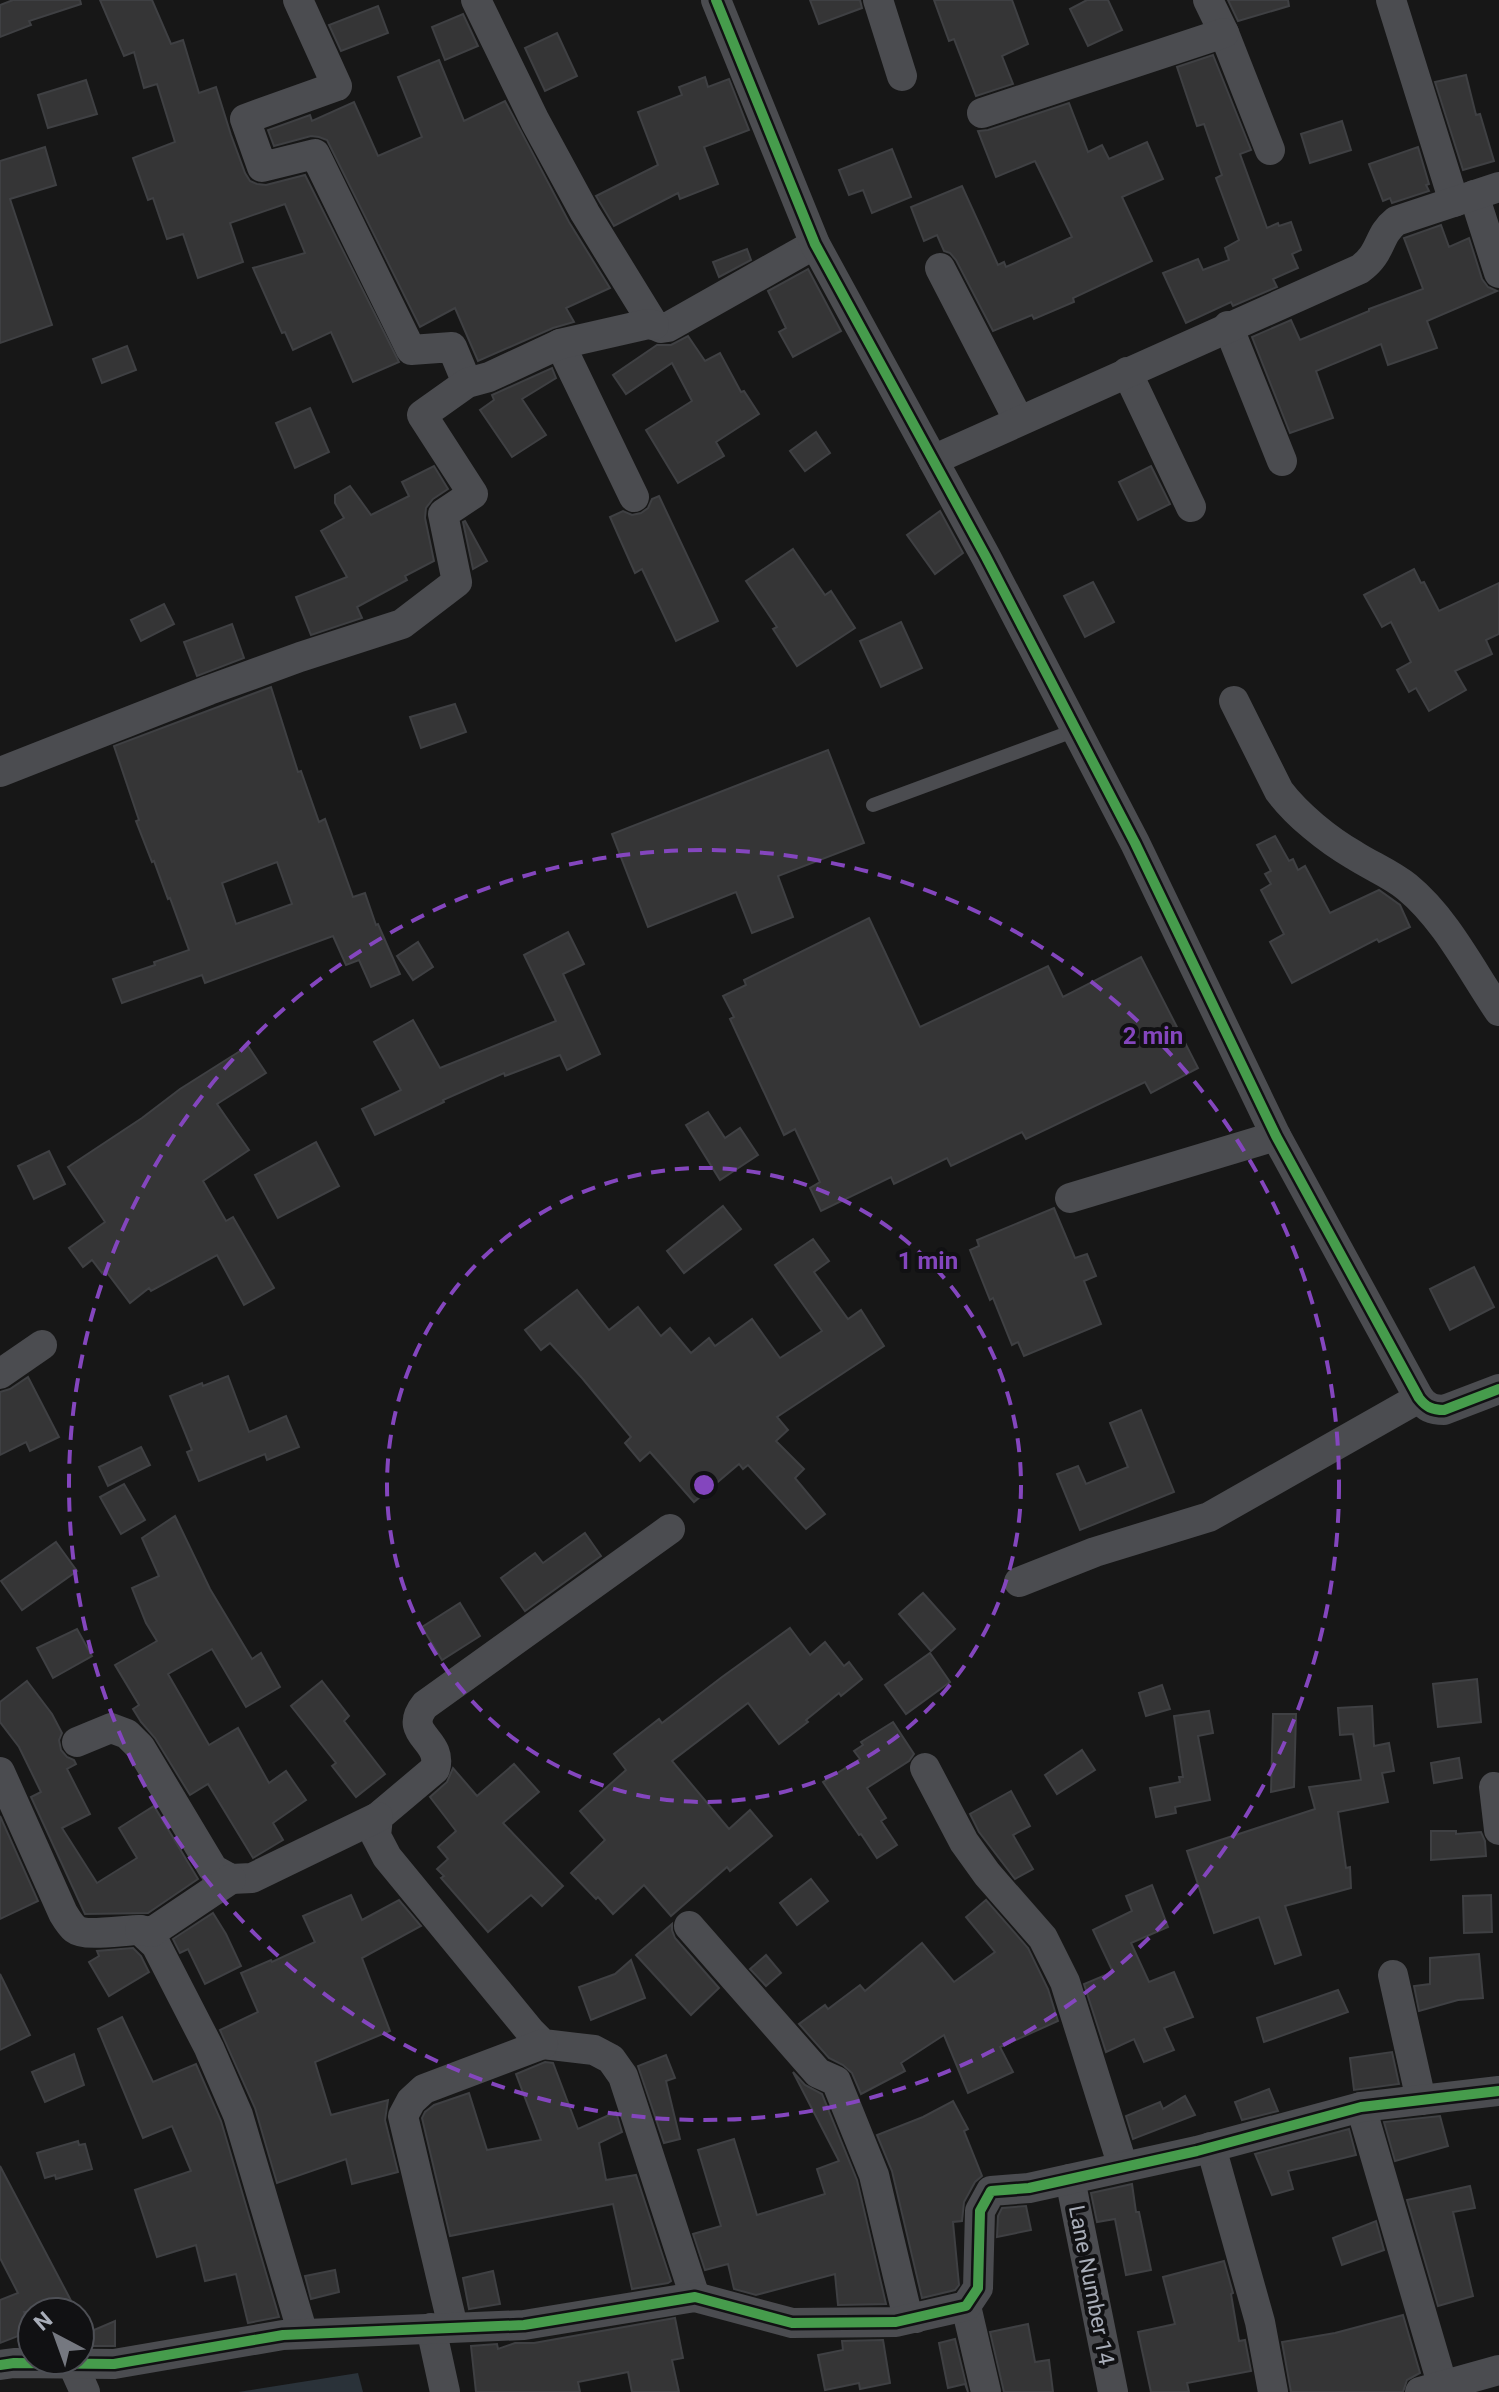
<svg xmlns="http://www.w3.org/2000/svg" width="1499" height="2392" font-family="Roboto,sans-serif">
	<style>
		.water { fill: #2a3239 }
		.building { fill: #353536; stroke: #3f4043; stroke-width: 2; fill-rule: evenodd }
		.lines { fill: none; stroke-linecap: round; stroke-linejoin: round }
		.service { stroke: #4b4c50; stroke-width: 14 }
		.minor { stroke: #4b4c50; stroke-width: 30 }
		.cycleway-casing { stroke: #111113; stroke-width: 15 }
		.cycleway { stroke: #469c4c; stroke-width: 10 }
		.ring { fill: none; stroke: #8446be; stroke-width: 4; stroke-dasharray: 14 10 }
		.labels { text-anchor: middle; stroke-width: 8; stroke-linejoin: round; paint-order: stroke }
		.street-label { font-size: 22px; fill: #a8adb8; stroke: #111113 }
		.centre { fill: #8446be; stroke: #111113; stroke-width: 4 }
		.ring-label { font-size: 24px; text-anchor: middle; font-weight: bold; fill: #8446be; stroke: #111113; stroke-width: 8; stroke-linejoin: round; paint-order: stroke }
	</style>
	<rect width="100%" height="100%" fill="#171717"/>
	<polygon class="water" points="358,2373 363,2392 238,2392"/>
	<g class="building">
		<polygon points="13,0 80,0 81,4 29,21 31,25 0,37 0,5"/>
		<polygon points="100,0 152,0 171,44 183,40 199,93 216,87 231,135 245,173 250,181 257,184 266,185 305,175 399,362 353,382 331,332 293,350 285,332 282,333 253,268 305,253 285,204 230,223 243,262 198,278 183,234 167,239 153,198 148,200 133,158 175,142 157,84 144,88 134,52 124,56"/>
		<polygon points="810,0 860,0 862,8 819,24"/>
		<polygon points="934,0 1012,0 1028,44 1002,56 1013,84 976,96 954,39 949,41"/>
		<polygon points="1087,0 1108,0 1122,30 1088,46 1070,9"/>
		<polygon points="1228,0 1288,0 1289,6 1238,21"/>
		<polygon points="378,6 388,33 341,51 329,25"/>
		<polygon points="463,14 478,46 445,60 432,27"/>
		<polygon points="557,33 577,76 545,91 525,48"/>
		<polygon points="1213,55 1251,150 1240,154 1267,228 1278,223 1279,226 1291,222 1301,250 1292,254 1298,268 1273,279 1277,287 1233,306 1231,302 1186,323 1163,273 1198,259 1203,270 1229,260 1225,248 1239,240 1216,178 1222,175 1204,124 1197,126 1177,67"/>
		<polygon points="439,60 464,121 505,101 569,222 610,288 566,308 574,322 553,328 478,361 455,308 420,327 327,140 319,137 311,136 274,146 268,130 310,115 312,121 354,102 378,156 422,137 398,77"/>
		<polygon points="1466,75 1476,115 1480,114 1494,161 1463,170 1435,82"/>
		<polygon points="705,77 708,87 729,79 749,130 704,147 718,184 680,199 678,193 614,226 596,196 658,165 638,112 682,95 679,87"/>
		<polygon points="86,80 97,114 48,128 38,95"/>
		<polygon points="1069,103 1088,152 1102,145 1109,159 1147,142 1163,179 1122,197 1152,261 1073,298 1074,302 1034,319 1032,315 993,331 956,260 950,253 944,251 937,235 924,241 911,207 962,186 998,265 1004,262 1006,267 1072,237 1035,161 996,177 978,131 988,130"/>
		<polygon points="1342,121 1351,150 1310,163 1301,134"/>
		<polygon points="45,147 56,185 10,199 52,325 0,343 0,161"/>
		<polygon points="1418,147 1429,184 1426,185 1429,191 1392,203 1390,198 1383,201 1369,164"/>
		<polygon points="892,149 911,197 872,213 863,190 849,195 839,170"/>
		<polygon points="1441,225 1449,247 1469,238 1482,279 1488,287 1497,291 1427,321 1437,348 1388,365 1381,344 1316,371 1333,418 1290,433 1252,337 1291,320 1300,340 1369,311 1369,309 1423,289 1404,238"/>
		<polygon points="747,249 751,260 719,277 713,262"/>
		<polygon points="808,269 841,331 793,357 779,332 786,328 768,291"/>
		<polygon points="688,336 705,361 720,353 741,392 744,391 759,414 716,442 724,456 678,483 646,430 692,401 672,363 626,394 613,375 657,345 671,345"/>
		<polygon points="127,346 136,370 102,383 93,359"/>
		<polygon points="552,368 556,378 522,399 546,435 512,457 480,410 494,400 492,395"/>
		<polygon points="310,408 329,452 295,468 276,423"/>
		<polygon points="816,432 830,453 805,471 790,451"/>
		<polygon points="434,466 448,489 433,499 426,508 425,518 434,561 405,576 407,580 357,607 362,618 311,635 296,597 347,577 321,531 344,518 335,503 335,495 350,486 371,515 409,496 402,482"/>
		<polygon points="1151,466 1170,504 1138,520 1119,482"/>
		<polygon points="659,496 718,621 676,641 642,569 635,573 610,517 623,511 632,515 641,513 648,508 652,499"/>
		<polygon points="940,511 963,553 935,574 907,535"/>
		<polygon points="465,521 487,561 473,569 463,522"/>
		<polygon points="793,549 825,595 831,591 855,628 797,666 773,629 777,627 746,581"/>
		<polygon points="1414,569 1421,583 1424,582 1439,611 1499,583 1499,634 1486,640 1492,654 1455,671 1466,690 1429,711 1416,688 1409,692 1397,670 1411,662 1391,622 1382,627 1364,595"/>
		<polygon points="1093,582 1114,622 1085,637 1064,596"/>
		<polygon points="164,604 174,624 141,641 131,620"/>
		<polygon points="901,622 922,668 881,687 860,641"/>
		<polygon points="232,624 244,658 197,676 184,642"/>
		<path d="M 271,687 L 298,772 L 301,771 L 319,822 L 325,819 L 353,897 L 365,893 L 376,925 L 378,924 L 400,974 L 371,987 L 359,960 L 346,965 L 333,936 L 205,983 L 202,975 L 122,1003 L 113,979 L 155,965 L 154,962 L 189,950 L 170,898 L 168,899 L 154,861 L 152,862 L 136,821 L 139,820 L 114,746 ZM 277,862 L 292,904 L 236,924 L 222,883 Z"/>
		<polygon points="455,704 466,732 421,748 410,717"/>
		<polygon points="828,750 864,843 778,876 793,917 752,933 736,892 648,927 612,834"/>
		<polygon points="1275,836 1289,861 1293,859 1298,870 1305,866 1330,913 1379,890 1400,905 1410,927 1379,942 1377,939 1292,983 1270,942 1284,934 1261,890 1271,884 1265,874 1271,871 1257,845"/>
		<polygon points="869,918 920,1027 1048,966 1063,997 1141,957 1198,1068 1151,1093 1145,1082 1026,1139 1022,1132 951,1166 947,1158 894,1184 891,1177 821,1211 810,1188 820,1182 795,1129 784,1135 730,1019 734,1017 723,996 746,985 744,980"/>
		<polygon points="568,932 584,964 563,974 600,1054 567,1070 560,1055 505,1076 504,1073 443,1100 444,1102 375,1135 362,1109 401,1090 374,1042 413,1020 440,1068 556,1021 524,955"/>
		<polygon points="418,942 433,967 413,980 397,956"/>
		<polygon points="248,1046 266,1073 217,1104 249,1150 203,1181 226,1221 233,1217 274,1288 244,1305 217,1255 151,1291 149,1288 130,1303 105,1270 102,1273 92,1260 83,1267 69,1248 105,1222 68,1167 142,1118 180,1089"/>
		<polygon points="708,1112 725,1138 740,1128 758,1155 720,1180 686,1125"/>
		<polygon points="316,1142 339,1186 278,1218 255,1175"/>
		<polygon points="49,1151 65,1184 34,1199 18,1166"/>
		<polygon points="723,1206 741,1229 684,1273 667,1251"/>
		<polygon points="1054,1208 1075,1258 1087,1254 1096,1276 1084,1281 1101,1324 1024,1356 1018,1342 1012,1345 993,1298 990,1300 970,1250 979,1246 977,1240"/>
		<polygon points="813,1239 829,1261 814,1272 848,1319 861,1310 884,1346 777,1417 788,1430 776,1441 804,1469 795,1478 825,1514 806,1529 748,1465 743,1469 739,1464 694,1502 650,1452 640,1461 625,1443 631,1437 582,1378 550,1343 541,1350 525,1330 577,1290 609,1330 638,1307 661,1336 670,1328 691,1353 709,1338 715,1346 752,1319 780,1358 822,1331 775,1265"/>
		<polygon points="1474,1267 1494,1307 1450,1330 1430,1289"/>
		<polygon points="228,1376 249,1432 286,1416 299,1447 267,1460 265,1454 199,1481 187,1452 192,1450 170,1396 202,1383 203,1386"/>
		<polygon points="28,1377 59,1437 30,1451 26,1442 0,1455 0,1392 10,1389"/>
		<polygon points="1141,1410 1174,1492 1080,1530 1057,1474 1078,1466 1086,1484 1128,1467 1110,1423"/>
		<polygon points="141,1447 150,1465 108,1486 99,1467"/>
		<polygon points="124,1484 145,1520 121,1534 100,1497"/>
		<polygon points="175,1516 210,1589 252,1659 261,1653 280,1687 246,1707 212,1649 168,1674 209,1745 238,1728 269,1783 286,1771 306,1800 273,1823 283,1840 253,1858 208,1784 190,1795 155,1738 141,1722 133,1709 139,1705 115,1665 157,1641 146,1623 132,1588 159,1576 142,1538"/>
		<polygon points="585,1533 601,1556 525,1611 501,1578 535,1553 543,1563"/>
		<polygon points="56,1542 77,1571 22,1610 1,1581"/>
		<polygon points="923,1593 955,1629 931,1651 899,1614"/>
		<polygon points="460,1603 480,1636 442,1660 422,1627"/>
		<polygon points="790,1628 810,1655 825,1642 844,1666 849,1662 862,1679 841,1696 839,1693 806,1720 808,1722 779,1744 748,1703 672,1761 729,1829 750,1810 772,1836 730,1871 727,1867 671,1916 644,1885 613,1914 598,1897 596,1899 571,1873 605,1840 580,1811 626,1770 614,1754 659,1719 662,1723 722,1677"/>
		<polygon points="77,1629 92,1656 53,1678 37,1648"/>
		<polygon points="930,1653 950,1682 906,1714 885,1685"/>
		<polygon points="1477,1679 1481,1722 1438,1727 1433,1684"/>
		<polygon points="27,1681 52,1714 62,1733 59,1740 61,1750 67,1757 74,1760 76,1764 67,1769 90,1814 62,1828 97,1883 137,1858 119,1828 154,1806 198,1879 148,1913 85,1914 31,1797 41,1792 19,1747 0,1722 0,1702"/>
		<polygon points="322,1681 349,1716 344,1721 385,1774 356,1797 332,1766 336,1763 291,1706"/>
		<polygon points="1162,1685 1170,1709 1146,1716 1139,1693"/>
		<polygon points="1372,1706 1374,1746 1389,1743 1394,1771 1382,1773 1388,1802 1338,1812 1346,1868 1350,1867 1351,1888 1285,1906 1301,1955 1275,1964 1259,1917 1214,1933 1187,1851 1315,1809 1309,1787 1361,1780 1353,1734 1340,1735 1338,1708"/>
		<polygon points="1209,1711 1213,1733 1198,1736 1210,1800 1175,1807 1176,1813 1156,1817 1150,1788 1180,1782 1179,1777 1183,1777 1174,1716"/>
		<polygon points="1273,1714 1296,1714 1294,1787 1271,1792"/>
		<polygon points="893,1722 914,1754 909,1761 867,1788 886,1818 881,1821 897,1845 877,1858 861,1834 859,1835 823,1782 860,1759 854,1751 863,1745 861,1742"/>
		<polygon points="1082,1750 1095,1770 1057,1794 1045,1775"/>
		<polygon points="1459,1758 1462,1778 1434,1783 1431,1763"/>
		<polygon points="514,1764 539,1792 503,1823 563,1886 542,1906 531,1895 488,1932 441,1878 444,1876 437,1869 448,1859 438,1847 456,1831 430,1797 447,1782 453,1768 477,1796"/>
		<polygon points="1011,1791 1030,1826 1013,1835 1033,1869 1015,1879 979,1832 970,1814"/>
		<polygon points="0,1816 38,1901 0,1919"/>
		<polygon points="1431,1831 1456,1831 1456,1834 1481,1832 1485,1841 1486,1856 1431,1860"/>
		<polygon points="811,1879 828,1901 797,1925 780,1903"/>
		<polygon points="1152,1885 1168,1927 1131,1943 1149,1982 1174,1972 1193,2017 1164,2028 1174,2050 1144,2062 1134,2039 1106,2052 1084,1984 1113,1972 1093,1930 1132,1911 1126,1896"/>
		<polygon points="351,1895 362,1920 399,1900 421,1926 362,1958 390,2031 315,2062 331,2115 388,2100 385,2120 398,2172 352,2184 346,2159 277,2183 255,2108 220,2030 258,2012 241,1973 271,1960 272,1962 315,1942 303,1916"/>
		<polygon points="1491,1895 1492,1932 1464,1933 1463,1896"/>
		<polygon points="986,1900 1028,1948 1048,1989 1058,2021 1000,2047 1013,2072 968,2093 944,2035 901,2063 905,2071 861,2094 852,2073 843,2065 829,2058 799,2024 825,2005 828,2009 860,1985 865,1991 922,1943 954,1982 995,1952 966,1917"/>
		<polygon points="213,1913 226,1934 241,1966 205,1984 188,1949 180,1953 173,1939"/>
		<polygon points="672,1924 672,1930 675,1938 719,1988 691,2015 636,1955"/>
		<polygon points="133,1948 141,1956 149,1972 109,1996 89,1962 99,1956 97,1951"/>
		<polygon points="1479,1954 1483,1998 1458,2000 1419,2011 1414,1986 1430,1984 1430,1958"/>
		<polygon points="766,1955 781,1973 766,1986 750,1969"/>
		<polygon points="631,1960 645,1998 591,2020 579,1987 615,1974"/>
		<polygon points="0,1974 30,2035 0,2050"/>
		<polygon points="1338,1990 1348,2012 1264,2042 1257,2018"/>
		<polygon points="122,2017 153,2082 196,2064 221,2121 279,2317 248,2323 236,2274 205,2281 196,2245 157,2257 135,2190 191,2171 172,2126 143,2138 98,2029"/>
		<polygon points="1392,2052 1399,2084 1354,2090 1350,2058"/>
		<polygon points="74,2054 84,2085 45,2102 32,2072"/>
		<polygon points="666,2055 675,2078 666,2081 680,2139 664,2143 638,2066"/>
		<polygon points="545,2062 553,2063 578,2129 616,2112 622,2132 599,2143 606,2180 636,2175 671,2281 668,2283 632,2289 613,2204 450,2236 422,2118 425,2112 434,2105 469,2093 487,2150 541,2140 516,2074"/>
		<polygon points="793,2072 805,2085 822,2094 857,2180 886,2304 838,2305 835,2274 756,2295 734,2289 728,2264 705,2270 693,2234 721,2226 698,2150 734,2139 757,2215 825,2194 817,2169 839,2161"/>
		<polygon points="1269,2089 1278,2111 1242,2120 1235,2102"/>
		<polygon points="1185,2096 1195,2115 1133,2139 1126,2116 1160,2102 1163,2109"/>
		<polygon points="953,2101 968,2129 964,2131 982,2176 975,2182 964,2202 962,2221 953,2222 959,2285 955,2290 922,2298 892,2171 877,2135 923,2117"/>
		<polygon points="1440,2116 1448,2146 1395,2161 1384,2122"/>
		<polygon points="1349,2129 1356,2155 1288,2171 1293,2189 1272,2195 1255,2154"/>
		<polygon points="78,2141 79,2145 85,2144 92,2169 56,2179 55,2175 45,2178 37,2153"/>
		<polygon points="0,2166 77,2312 24,2312 31,2331 0,2343 0,2300 18,2293 0,2258"/>
		<polygon points="1132,2184 1136,2212 1139,2212 1151,2270 1126,2275 1115,2219 1097,2222 1091,2193"/>
		<polygon points="1470,2186 1475,2208 1453,2212 1473,2296 1438,2306 1407,2200"/>
		<polygon points="1026,2206 1031,2230 997,2237 998,2216 1002,2208"/>
		<polygon points="1376,2221 1384,2250 1342,2265 1333,2238"/>
		<polygon points="1224,2261 1233,2293 1231,2294 1239,2341 1245,2340 1251,2371 1187,2383 1189,2392 1151,2392 1138,2332 1175,2324 1163,2277"/>
		<polygon points="335,2270 339,2292 311,2299 305,2276"/>
		<polygon points="493,2271 500,2304 469,2309 463,2278"/>
		<polygon points="1403,2315 1420,2373 1407,2380 1403,2392 1291,2392 1282,2342 1335,2333"/>
		<polygon points="675,2318 683,2358 672,2360 679,2392 632,2392 628,2372 578,2382 580,2392 476,2392 471,2346 497,2344 498,2349 515,2343 534,2343"/>
		<polygon points="115,2321 115,2346 80,2346 80,2336"/>
		<polygon points="1028,2324 1035,2362 1049,2360 1053,2392 1004,2392 990,2332"/>
		<polygon points="955,2339 968,2392 965,2384 948,2388 939,2343"/>
		<polygon points="883,2340 890,2383 860,2389 859,2383 825,2390 818,2355 843,2350 842,2341"/>
	</g>
	<g class="lines">
		<polyline class="service" points="873,805 1076,730"/>
		<g class="minor">
			<polyline points="298,0 337,86 245,119 262,167 315,154 411,350 452,347 467,383"/>
			<polyline points="476,0 535,121 585,213 654,325 661,328 668,327 815,244"/>
			<path d="M 716,0 L 815,244 L 986,557 L 1135,843 L 1276,1136 L 1419,1398 C 1426,1407 1432,1410 1444,1410 L 1499,1389"/>
			<polyline points="878,0 902,76"/>
			<polyline points="1208,0 1224,33 1270,150"/>
			<polyline points="1391,0 1454,202"/>
			<polyline points="982,113 1224,33"/>
			<polyline points="1474,195 1499,273"/>
			<polyline points="940,268 1019,421"/>
			<polyline points="1228,326 1282,461"/>
			<polyline points="560,344 634,497"/>
			<polyline points="1127,372 1191,507"/>
			<path d="M 933,460 L 1360,269 C 1383,252 1377,236 1396,221 L 1499,187"/>
			<path d="M 1234,701 L 1279,791 C 1297,815 1328,840 1354,855 C 1371,866 1391,874 1407,887 C 1446,919 1471,970 1499,1011"/>
			<polyline points="0,772 209,690 300,657 402,624 457,582 443,514 473,494 422,415 467,383 489,377 560,344 648,324 654,325"/>
			<polyline points="1070,1198 1276,1136"/>
			<polyline points="0,1374 42,1345"/>
			<path d="M 670,1529 L 425,1705 C 401,1735 444,1739 435,1769 L 378,1817 L 376,1836 L 387,1857 L 530,2031 L 543,2044 L 594,2050 L 611,2059 L 623,2076 L 695,2297"/>
			<polyline points="1019,1582 1095,1552 1209,1517 1419,1398"/>
			<polyline points="77,1742 111,1728 127,1734 140,1747 213,1869 231,1879 252,1878 378,1817"/>
			<polyline points="925,1768 964,1842 987,1874 1043,1938 1065,1982 1123,2167"/>
			<path d="M 0,1772 L 63,1913 C 66,1918 70,1925 75,1929 C 85,1937 124,1930 140,1930 L 156,1945 L 209,2048 L 238,2115 L 303,2334"/>
			<polyline points="1494,1787 1499,1830"/>
			<polyline points="689,1926 818,2073 836,2081 874,2175 906,2310 916,2318"/>
			<polyline points="140,1930 152,1932 231,1879"/>
			<polyline points="1393,1975 1421,2100"/>
			<polyline points="1361,2107 1443,2387"/>
			<polyline points="1211,2147 1260,2322 1273,2392"/>
			<polyline points="1070,2179 1113,2392"/>
			<polyline points="966,2306 986,2392"/>
			<polyline points="453,2327 403,2116 411,2101 424,2089 543,2044"/>
			<polyline points="431,2328 445,2392"/>
			<polyline points="72,2363 85,2392"/>
			<polyline points="0,2365 14,2363 114,2364 283,2335 524,2325 695,2297 792,2323 896,2322 966,2306 978,2288 980,2211 991,2191 1029,2188 1197,2151 1361,2107 1499,2091"/>
			<polyline points="1420,2392 1499,2370"/>
		</g>
		<defs>
			<g id="cycleway">
				<path d="M 716,0 L 815,244 L 986,557 L 1135,843 L 1276,1136 L 1419,1398 C 1426,1407 1432,1410 1444,1410 L 1499,1389"/>
				<polyline points="0,2365 14,2363 114,2364 283,2335 524,2325 695,2297 792,2323 896,2322 966,2306 978,2288 980,2211 991,2191 1029,2188 1197,2151 1361,2107 1499,2091"/>
			</g>
		</defs>
		<use href="#cycleway" class="cycleway-casing"/>
		<use href="#cycleway" class="cycleway"/>
	</g>
	<g class="ring">
		<circle cx="704" cy="1485" r="317"/>
		<circle cx="704" cy="1485" r="635"/>
	</g>
	<g class="labels">
		<g class="street-label">
			<text transform="translate(1092 2285) rotate(79)" y="8">Lane Number 14</text>
		</g>
	</g>
	<circle cx="704" cy="1485" r="12" class="centre"/>
	<g class="ring-label">
		<text x="1153" y="1044">2 min</text>
		<text x="928" y="1269">1 min</text>
	</g>
	<g transform="translate(56 2336) rotate(319)"><circle r="38" fill="#111113" stroke="#4d4f55" stroke-width="2"/>
	<path d="M0-6L14 30L0 20L-14 30Z" fill="#757880"/>
	<text y="-12" font-size="22" font-weight="bold" text-anchor="middle" fill="#a8adb8">N</text>
	</g>
</svg>
